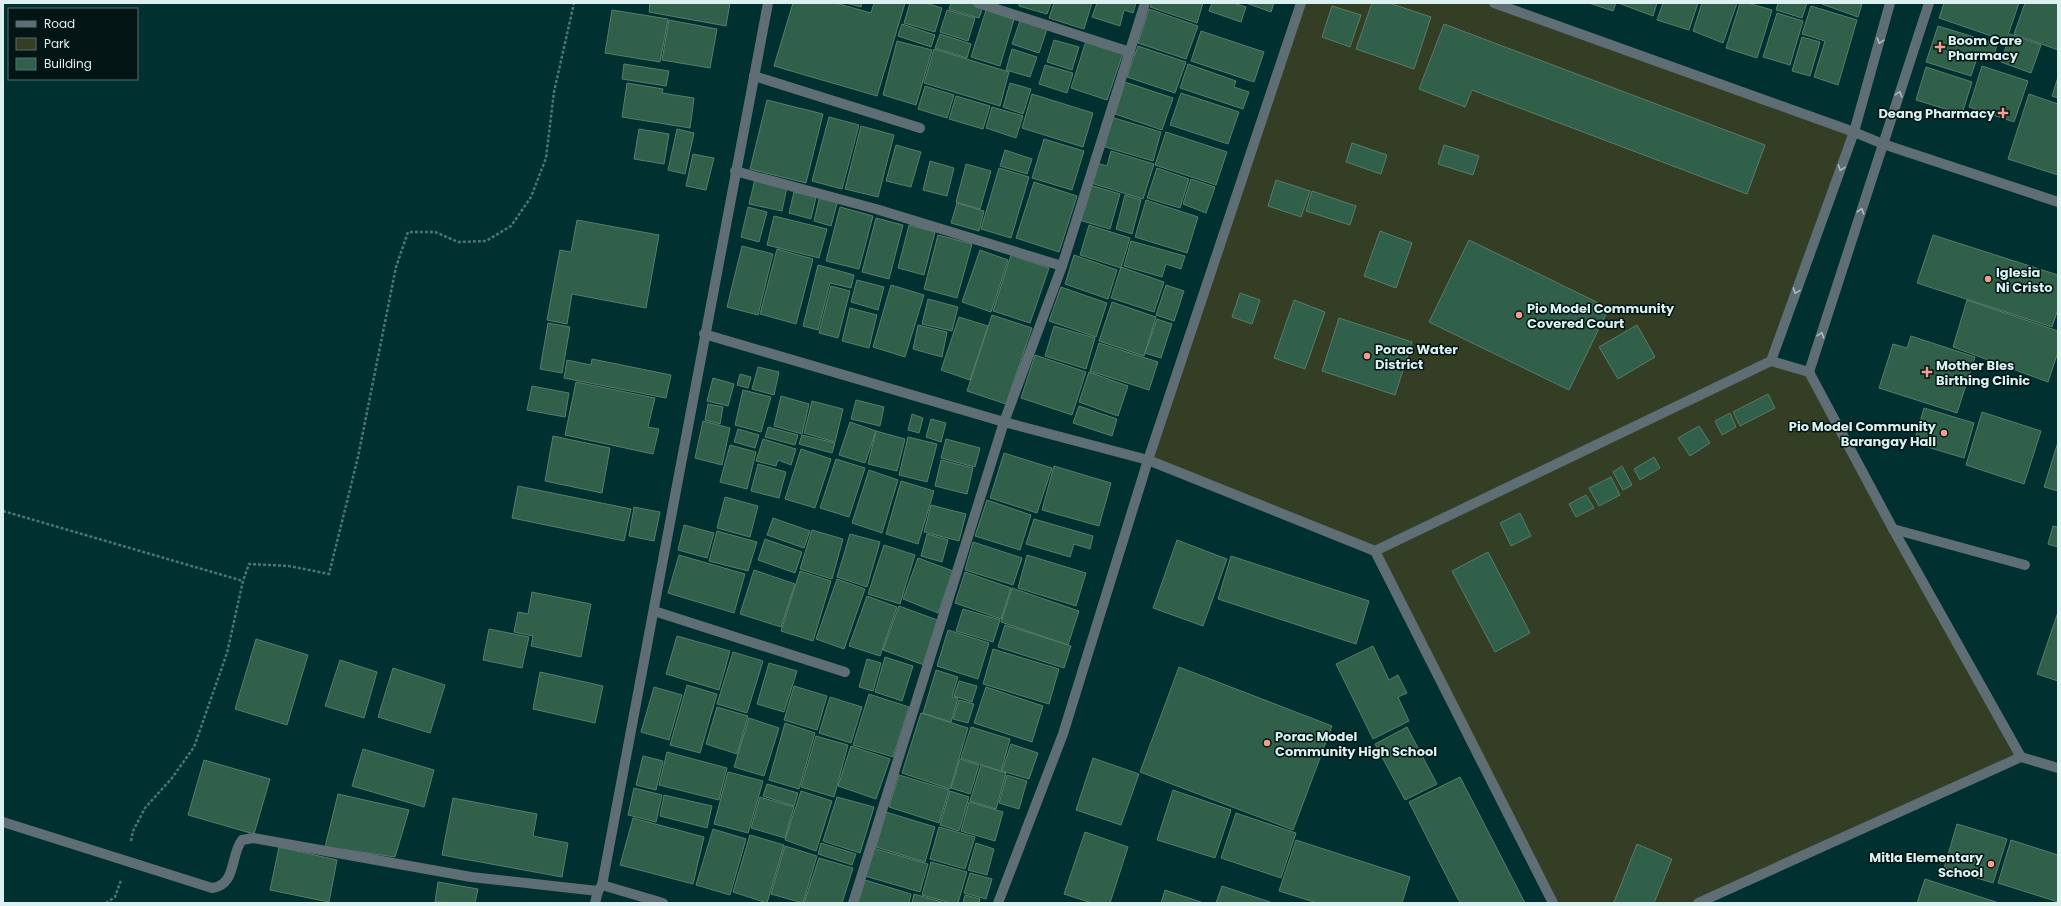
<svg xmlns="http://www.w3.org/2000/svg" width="2061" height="906" font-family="Poppins,sans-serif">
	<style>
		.green { fill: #333e25 }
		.building { fill: #306049; stroke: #597c6a }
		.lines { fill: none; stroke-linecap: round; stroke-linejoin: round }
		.path { stroke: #4e7575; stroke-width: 2.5; stroke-dasharray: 3 2; stroke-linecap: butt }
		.service { stroke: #5f6e75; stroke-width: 10 }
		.minor { stroke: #5f6e75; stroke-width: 10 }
		.oneway { stroke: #a9bdbf }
		.poi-dot { fill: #f59c90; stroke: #041515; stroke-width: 1.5 }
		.labels { text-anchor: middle; stroke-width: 3; stroke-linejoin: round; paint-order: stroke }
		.poi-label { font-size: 13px; font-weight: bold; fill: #daf1f0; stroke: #041515; text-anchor: start }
	</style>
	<rect width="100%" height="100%" fill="#003030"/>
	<polygon class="green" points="1301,3 1494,3 1854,132 1771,360 1809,372 2021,757 1698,903 1553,903 1375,551 1148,460"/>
	<g class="building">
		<polygon points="650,3 730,3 726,26 649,12"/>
		<polygon points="793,3 836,3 871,13 874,3 905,3 877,96 774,66"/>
		<polygon points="846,3 862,3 861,7"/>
		<polygon points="910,3 926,3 942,8 935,32 904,23"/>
		<polygon points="951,3 970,3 983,7 979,18 949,9"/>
		<polygon points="1019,3 1051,3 1047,14 1019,6"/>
		<polygon points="1054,3 1092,3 1084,29 1049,18"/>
		<polygon points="1097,3 1136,3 1133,13 1124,10 1120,26 1092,17"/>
		<polygon points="1152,3 1203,3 1197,23 1150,7"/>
		<polygon points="1212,3 1233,3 1246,7 1241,22 1209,11"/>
		<polygon points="1246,3 1274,3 1271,12"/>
		<polygon points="1372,3 1389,3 1431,17 1414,69 1356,49"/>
		<polygon points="1589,3 1616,3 1613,11"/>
		<polygon points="1618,3 1657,3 1653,16"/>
		<polygon points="1663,3 1698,3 1689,30 1657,20"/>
		<polygon points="1702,3 1737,3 1723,43 1693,31"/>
		<polygon points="1740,3 1748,3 1772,10 1757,58 1726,48"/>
		<polygon points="1778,3 1807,3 1802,18 1776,10"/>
		<polygon points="1819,3 1859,3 1862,4 1858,17"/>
		<polygon points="1944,3 2019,3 2006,41 1939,18"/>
		<polygon points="2025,3 2058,3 2058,50 2014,34"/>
		<polygon points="1332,6 1361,15 1350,47 1322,37"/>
		<polygon points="1811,6 1857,20 1838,85 1814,77 1825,41 1802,34"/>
		<polygon points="987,7 1015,16 1000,66 971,57"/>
		<polygon points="1149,9 1198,26 1186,59 1138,43"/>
		<polygon points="612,10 668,19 660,62 605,53"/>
		<polygon points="947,10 975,18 968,41 940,32"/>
		<polygon points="1777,13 1803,21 1790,65 1763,57"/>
		<polygon points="1021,18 1048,26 1039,53 1012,44"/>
		<polygon points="669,20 717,29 710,68 662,60"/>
		<polygon points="902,24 935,35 931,47 898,36"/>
		<polygon points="1444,24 1765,145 1747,194 1472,90 1465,107 1419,89"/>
		<polygon points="1938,26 1997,44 1993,60 1978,55 1971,76 1926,62"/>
		<polygon points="1201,31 1264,52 1254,82 1191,61"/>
		<polygon points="940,34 971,44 967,58 935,48"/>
		<polygon points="2010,34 2041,45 2031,73 2001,62"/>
		<polygon points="1802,37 1820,42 1810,76 1792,71"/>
		<polygon points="1054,40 1079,47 1072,70 1047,62"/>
		<polygon points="897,41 932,50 916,105 883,95"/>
		<polygon points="1086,41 1123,53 1107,100 1071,88"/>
		<polygon points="1138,46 1186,62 1175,93 1127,77"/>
		<polygon points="934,49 1009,72 1000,106 924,83"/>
		<polygon points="1012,49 1037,57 1030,77 1006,70"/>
		<polygon points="624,64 669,71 666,86 622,79"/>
		<polygon points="1188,64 1236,81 1234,87 1249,92 1243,109 1180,88"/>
		<polygon points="1045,65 1073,73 1067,93 1039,84"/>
		<polygon points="1982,66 2028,81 2014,122 1969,107"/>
		<polygon points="1926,67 1972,82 1962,114 1916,100"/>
		<polygon points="2058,77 2058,98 2052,96"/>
		<polygon points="1125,82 1173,98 1162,130 1115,114"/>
		<polygon points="627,83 663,89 662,93 694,98 690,128 622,117"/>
		<polygon points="1010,83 1031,89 1023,114 1003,107"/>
		<polygon points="925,86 954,95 947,118 918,109"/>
		<polygon points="1181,93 1239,112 1228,144 1170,125"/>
		<polygon points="1032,94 1093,113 1083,147 1022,128"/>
		<polygon points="2029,94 2058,104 2058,175 2008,159"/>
		<polygon points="956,96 990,106 983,129 949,119"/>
		<polygon points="767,100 823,114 806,183 750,169"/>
		<polygon points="992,107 1023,116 1016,138 986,128"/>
		<polygon points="829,117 859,125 842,189 812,181"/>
		<polygon points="1111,117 1161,132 1153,161 1102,146"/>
		<polygon points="861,126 894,135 878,197 845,189"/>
		<polygon points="639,129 669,134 664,164 634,159"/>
		<polygon points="677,129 694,133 685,174 668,170"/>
		<polygon points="1166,132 1227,152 1216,185 1155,165"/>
		<polygon points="1044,139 1084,151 1072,190 1032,178"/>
		<polygon points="1352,143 1387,155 1381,174 1346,162"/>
		<polygon points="896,145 921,152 911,187 886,181"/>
		<polygon points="1444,145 1479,156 1473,175 1438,164"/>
		<polygon points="1005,150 1032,159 1027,174 1000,166"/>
		<polygon points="1111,151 1154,164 1143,199 1091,183 1097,163 1107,166"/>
		<polygon points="693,154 714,158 706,190 686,186"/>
		<polygon points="930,161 954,168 947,196 923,190"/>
		<polygon points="966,164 991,171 980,209 956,202"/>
		<polygon points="999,168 1029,177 1011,238 981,229"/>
		<polygon points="1157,168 1189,179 1180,208 1147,198"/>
		<polygon points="755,179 787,187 782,211 749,204"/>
		<polygon points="1191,179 1215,187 1206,213 1183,204"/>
		<polygon points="1276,180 1310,191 1301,217 1268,206"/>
		<polygon points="1034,182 1077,196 1059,252 1016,238"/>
		<polygon points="1090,185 1120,194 1110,229 1079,220"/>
		<polygon points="1312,191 1356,206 1350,225 1306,211"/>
		<polygon points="794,192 816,197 811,219 789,213"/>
		<polygon points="820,195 838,200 831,226 814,221"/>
		<polygon points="1125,195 1141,200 1132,234 1116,229"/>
		<polygon points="1146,200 1198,217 1187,253 1135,237"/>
		<polygon points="957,203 984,211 979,231 951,223"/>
		<polygon points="748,207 767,212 759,242 741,237"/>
		<polygon points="840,207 873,216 859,269 826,261"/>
		<polygon points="774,216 827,229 819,258 767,245"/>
		<polygon points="876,218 903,225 889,279 862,272"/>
		<polygon points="577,220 659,235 646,308 572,294 567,324 547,320 560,250 571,252"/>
		<polygon points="909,225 935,232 924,275 898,268"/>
		<polygon points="1089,225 1130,238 1121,268 1080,255"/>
		<polygon points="1380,231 1412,243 1396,288 1364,276"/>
		<polygon points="938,235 972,244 957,298 924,289"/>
		<polygon points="1933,235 2058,275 2058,309 2052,327 1917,283"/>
		<polygon points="1469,240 1609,308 1569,390 1429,322"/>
		<polygon points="1131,241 1185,256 1181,269 1166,264 1162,277 1124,266"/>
		<polygon points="742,246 773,254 758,315 727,307"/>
		<polygon points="777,249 813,259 796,324 760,314"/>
		<polygon points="980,250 1008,260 991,312 962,302"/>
		<polygon points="1011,255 1049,268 1030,323 993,311"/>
		<polygon points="1074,255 1117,270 1108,299 1065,284"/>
		<polygon points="818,265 854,275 851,288 830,283 818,330 803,326"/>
		<polygon points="1121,267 1164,282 1154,312 1111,298"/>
		<polygon points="857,280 884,287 878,310 851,302"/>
		<polygon points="891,285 924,295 905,357 873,347"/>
		<polygon points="1166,285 1184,291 1174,321 1156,315"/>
		<polygon points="831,286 850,291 838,338 819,333"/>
		<polygon points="1061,287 1107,303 1096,337 1049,321"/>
		<polygon points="1240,293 1260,300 1252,324 1232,317"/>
		<polygon points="928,299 958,307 952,331 922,324"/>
		<polygon points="1294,300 1325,312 1305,369 1274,358"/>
		<polygon points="1967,300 2058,331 2058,352 2048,382 1953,347"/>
		<polygon points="1112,302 1156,317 1144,356 1099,341"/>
		<polygon points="850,308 877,315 869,348 842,341"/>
		<polygon points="992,315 1032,328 1006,404 967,391"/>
		<polygon points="959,317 988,326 970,380 941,370"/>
		<polygon points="1339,318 1412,342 1395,395 1322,371"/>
		<polygon points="1157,319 1172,324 1161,358 1145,353"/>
		<polygon points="548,323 570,327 562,373 540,369"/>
		<polygon points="918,325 947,332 942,357 913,349"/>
		<polygon points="1637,325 1655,357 1618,379 1599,347"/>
		<polygon points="1054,326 1095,338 1086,369 1045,356"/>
		<polygon points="1911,336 1975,357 1957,413 1879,388 1893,344 1907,348"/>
		<polygon points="1099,343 1158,362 1149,390 1090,371"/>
		<polygon points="1035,355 1086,372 1072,415 1021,398"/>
		<polygon points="592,359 671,375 666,398 564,378 567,360 591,365"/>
		<polygon points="758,367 779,372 774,395 752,389"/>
		<polygon points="1089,372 1128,386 1118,416 1079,402"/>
		<polygon points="740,374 751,377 748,388 737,385"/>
		<polygon points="713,378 734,384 728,406 707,401"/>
		<polygon points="576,382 655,398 648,427 659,429 653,454 565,435"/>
		<polygon points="532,386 569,393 565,417 527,410"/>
		<polygon points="743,390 771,397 761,432 735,425"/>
		<polygon points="1768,394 1775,408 1740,426 1733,412"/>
		<polygon points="781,396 809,404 802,434 774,426"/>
		<polygon points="856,400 884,407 880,426 851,419"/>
		<polygon points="812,401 843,409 835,442 804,433"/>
		<polygon points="708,404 723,407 720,424 705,420"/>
		<polygon points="1079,406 1117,419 1112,436 1073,423"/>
		<polygon points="1924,408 1974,423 1964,458 1914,443"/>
		<polygon points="1982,412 2041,431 2024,484 1966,465"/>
		<polygon points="1730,413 1736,427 1722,435 1715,421"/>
		<polygon points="912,414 923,418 919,433 908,430"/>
		<polygon points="931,419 946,423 941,442 926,437"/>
		<polygon points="703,421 730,428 722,465 695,458"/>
		<polygon points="850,422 876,431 865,463 839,455"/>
		<polygon points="1699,426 1710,443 1690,456 1678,438"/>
		<polygon points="768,427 798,435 795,445 765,437"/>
		<polygon points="738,429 759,435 755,448 734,442"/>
		<polygon points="876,431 905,439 897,471 868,464"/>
		<polygon points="802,435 835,443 832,453 799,444"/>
		<polygon points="553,436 610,448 602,493 545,481"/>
		<polygon points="908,437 937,444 927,482 899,475"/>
		<polygon points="763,439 796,449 791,465 778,460 776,466 756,461"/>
		<polygon points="946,439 980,448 975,467 941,458"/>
		<polygon points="2058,442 2058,491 2044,487"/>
		<polygon points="730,445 756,452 747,489 720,482"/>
		<polygon points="801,449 831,459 815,508 785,499"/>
		<polygon points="1004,453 1052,468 1037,513 990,498"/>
		<polygon points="1654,457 1660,468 1640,480 1634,469"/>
		<polygon points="836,459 865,468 849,517 820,508"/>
		<polygon points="941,460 973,468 967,494 935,486"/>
		<polygon points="758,464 786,472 779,498 751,491"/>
		<polygon points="1054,466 1111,483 1099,526 1042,510"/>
		<polygon points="1622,466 1632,485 1623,490 1613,472"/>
		<polygon points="869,470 898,480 882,533 852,523"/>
		<polygon points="1611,477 1620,495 1599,506 1589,488"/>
		<polygon points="901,481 934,491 918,544 886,534"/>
		<polygon points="518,486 631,509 624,541 512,518"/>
		<polygon points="1586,495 1594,508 1576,517 1569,504"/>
		<polygon points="725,497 758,506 750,537 717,528"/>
		<polygon points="987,500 1031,515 1020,550 975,536"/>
		<polygon points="931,505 966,514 959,541 924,532"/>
		<polygon points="634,507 660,512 654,541 629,536"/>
		<polygon points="1520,513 1531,536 1511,546 1500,523"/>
		<polygon points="773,518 810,531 804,548 767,535"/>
		<polygon points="1034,519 1093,536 1090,549 1074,544 1070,557 1026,544"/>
		<polygon points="684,525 714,533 707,558 678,550"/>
		<polygon points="2053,526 2058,527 2058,547 2048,544"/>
		<polygon points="812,530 843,539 832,579 800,569"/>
		<polygon points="717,531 757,542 748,571 709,561"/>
		<polygon points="850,534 880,542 867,587 837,577"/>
		<polygon points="927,534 948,540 942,562 921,556"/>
		<polygon points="765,539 802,552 795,573 758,560"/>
		<polygon points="1177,540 1227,559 1203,626 1153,608"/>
		<polygon points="973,542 1022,558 1013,585 965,570"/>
		<polygon points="884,545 915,555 900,604 868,594"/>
		<polygon points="1488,552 1530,633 1495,652 1452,571"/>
		<polygon points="679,555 745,574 734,613 668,593"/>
		<polygon points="1027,555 1086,573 1076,606 1018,588"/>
		<polygon points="1231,556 1369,601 1356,644 1218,599"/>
		<polygon points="918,558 953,571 938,613 903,599"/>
		<polygon points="754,570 795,584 781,627 740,614"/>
		<polygon points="800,571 831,581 813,641 781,631"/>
		<polygon points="965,572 1011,588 1001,619 955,603"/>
		<polygon points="837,579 865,589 844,649 816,639"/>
		<polygon points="1012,588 1079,611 1068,645 1001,622"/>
		<polygon points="532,592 591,604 581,657 531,646 533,636 514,632 518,612 528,614"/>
		<polygon points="867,596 897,607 880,656 849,646"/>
		<polygon points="899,606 940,621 924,665 883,650"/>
		<polygon points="963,609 1000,620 993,642 956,631"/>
		<polygon points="2058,612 2058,681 2037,674"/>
		<polygon points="1005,625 1071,646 1064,668 998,647"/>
		<polygon points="489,629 529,637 522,668 483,660"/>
		<polygon points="948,630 989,643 978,679 937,666"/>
		<polygon points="677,636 730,651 719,690 666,674"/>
		<polygon points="256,639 308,655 287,725 235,709"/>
		<polygon points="1373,646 1389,680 1398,675 1407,693 1398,697 1409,721 1373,739 1336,664"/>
		<polygon points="993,649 1059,669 1049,704 983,684"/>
		<polygon points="733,652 763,661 747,713 717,704"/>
		<polygon points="885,657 913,666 902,701 875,692"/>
		<polygon points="867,659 881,663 873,691 859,687"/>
		<polygon points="340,660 377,672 364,718 325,706"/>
		<polygon points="769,663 797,671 784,712 757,704"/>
		<polygon points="1179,667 1332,726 1293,830 1140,772"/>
		<polygon points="393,668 445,685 430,733 378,717"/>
		<polygon points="936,670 958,677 952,697 958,698 951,722 923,713"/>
		<polygon points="540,672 603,686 595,723 533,709"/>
		<polygon points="959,681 977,686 972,702 954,696"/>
		<polygon points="687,685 717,694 700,753 670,745"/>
		<polygon points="794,686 827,696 817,730 784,720"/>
		<polygon points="654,687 682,695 669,740 641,732"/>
		<polygon points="986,687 1043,706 1032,742 974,723"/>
		<polygon points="869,694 909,707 893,757 853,745"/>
		<polygon points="830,697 862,707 851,743 819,733"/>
		<polygon points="959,700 974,704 968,723 953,719"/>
		<polygon points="717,707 748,716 737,754 706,744"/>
		<polygon points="921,713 968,728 950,789 902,773"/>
		<polygon points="749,718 779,728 764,776 734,767"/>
		<polygon points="785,723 815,733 799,789 769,780"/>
		<polygon points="971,727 1010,739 1001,771 961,758"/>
		<polygon points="1407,727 1437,784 1405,800 1375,744"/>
		<polygon points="816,736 848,745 834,797 801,787"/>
		<polygon points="1011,744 1038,753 1029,779 1002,771"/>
		<polygon points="851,746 890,759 876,799 838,786"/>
		<polygon points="363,749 434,770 424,807 352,786"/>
		<polygon points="667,752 727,768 719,800 659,785"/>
		<polygon points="643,756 663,761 656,790 636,785"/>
		<polygon points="1093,758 1139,774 1121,825 1076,810"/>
		<polygon points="960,759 979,765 970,794 951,788"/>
		<polygon points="204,760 270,779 254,834 188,815"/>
		<polygon points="981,765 1006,773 996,809 970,801"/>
		<polygon points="728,772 763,781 748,833 714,824"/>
		<polygon points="899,775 949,790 939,823 889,807"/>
		<polygon points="1007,775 1027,781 1019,809 999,803"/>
		<polygon points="1460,777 1525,903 1460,903 1409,802"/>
		<polygon points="767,784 798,793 794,806 763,796"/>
		<polygon points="634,788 662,795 656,822 628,815"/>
		<polygon points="1173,790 1231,810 1215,858 1157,840"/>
		<polygon points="801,791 832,801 816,851 785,840"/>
		<polygon points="950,791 969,797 959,831 940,825"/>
		<polygon points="338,794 409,810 395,857 325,847"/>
		<polygon points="664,795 712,806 707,828 660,816"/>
		<polygon points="760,797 794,807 785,838 751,828"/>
		<polygon points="837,797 874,807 860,853 823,841"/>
		<polygon points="453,798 537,814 533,836 568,843 562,877 442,855"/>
		<polygon points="969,802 1003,812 995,841 961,831"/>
		<polygon points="886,812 935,827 925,862 876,847"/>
		<polygon points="1236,813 1296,833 1281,878 1221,858"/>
		<polygon points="633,818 704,837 693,884 620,865"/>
		<polygon points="1957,824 2007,839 1993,883 1944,868"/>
		<polygon points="939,827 975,837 965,869 930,859"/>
		<polygon points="713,829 746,839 730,895 696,885"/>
		<polygon points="1085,832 1128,847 1110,903 1092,903 1064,894"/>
		<polygon points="750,835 784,845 767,903 733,892"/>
		<polygon points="1296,840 1410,877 1402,903 1317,903 1279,891"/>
		<polygon points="2011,840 2058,855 2058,902 1998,883"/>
		<polygon points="821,843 856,854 852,865 818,854"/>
		<polygon points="976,843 994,849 987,875 968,870"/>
		<polygon points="1637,844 1672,859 1654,903 1616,903 1614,902"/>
		<polygon points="785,846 817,856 803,903 771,894"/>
		<polygon points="279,847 337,860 329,902 270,890"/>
		<polygon points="873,848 928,864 920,892 865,876"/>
		<polygon points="819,858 853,868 842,903 804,903"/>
		<polygon points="931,862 967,872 958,903 951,903 922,895"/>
		<polygon points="970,873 992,879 986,899 964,893"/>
		<polygon points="1925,879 1999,903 1917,903"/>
		<polygon points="865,880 911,894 909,903 858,903"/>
		<polygon points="438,882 478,889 475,903 435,902"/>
		<polygon points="1222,886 1273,903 1216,903"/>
		<polygon points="1165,890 1204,903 1161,903"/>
		<polygon points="914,894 945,903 912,903"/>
		<polygon points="965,895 980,899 979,903 963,903"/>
	</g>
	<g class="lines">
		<g class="path">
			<polyline points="3,511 243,581"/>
			<polyline points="131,841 133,831 145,808 172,778 194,747 227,653 243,581 249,564 289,566 329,574 358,457 396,267 408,232 435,232 458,242 486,241 511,226 531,197 546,158 554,92 574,3"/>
			<polyline points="106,903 115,897 121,880"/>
		</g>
		<polyline class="service" points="1893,529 2025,565"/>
		<g class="minor">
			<polyline points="978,3 1130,52"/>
			<polyline points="1494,3 1854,132 1883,144 2058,202"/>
			<polyline points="754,76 920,128"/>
			<polyline points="735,171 876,209 1062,266"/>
			<polyline points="704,334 1004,422 1148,460 1375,551 1553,903"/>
			<polyline points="1771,361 1854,132 1890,3"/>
			<polyline points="1809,372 1929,3"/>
			<polyline points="1375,551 1771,361 1809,372 1893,529 2021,757"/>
			<polyline points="654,611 845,672"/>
			<path d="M 3,822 L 212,888 C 237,885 230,855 242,840 L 253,838 L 471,877 L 598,891"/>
			<polyline points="602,885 663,903"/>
			<path d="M 595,903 L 598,891 L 602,885 C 658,591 711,297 768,3"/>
			<polyline points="853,903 1004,422 1062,266 1145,3"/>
			<polyline points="998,903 1063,734 1148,460 1301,3"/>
			<polyline points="1698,903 2021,757 2058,768"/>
		</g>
	</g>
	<defs><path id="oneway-chevron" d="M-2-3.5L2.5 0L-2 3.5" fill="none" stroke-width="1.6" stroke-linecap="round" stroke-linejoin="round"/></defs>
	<g class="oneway">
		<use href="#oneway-chevron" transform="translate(1880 41) rotate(106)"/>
		<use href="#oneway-chevron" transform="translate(1899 94) rotate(-72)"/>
		<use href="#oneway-chevron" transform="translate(1841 168) rotate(110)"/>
		<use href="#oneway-chevron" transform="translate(1861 211) rotate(-72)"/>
		<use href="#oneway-chevron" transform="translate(1796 291) rotate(110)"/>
		<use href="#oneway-chevron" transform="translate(1821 335) rotate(-72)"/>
	</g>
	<g class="poi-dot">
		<path d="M1938 41h4v4h4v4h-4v4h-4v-4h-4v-4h4z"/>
		<path d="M2001 107h4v4h4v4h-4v4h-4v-4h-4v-4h4z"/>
		<circle cx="1988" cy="279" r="4"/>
		<circle cx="1519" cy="315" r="4"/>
		<circle cx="1367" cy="356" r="4"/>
		<path d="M1925 366h4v4h4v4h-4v4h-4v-4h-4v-4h4z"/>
		<circle cx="1944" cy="433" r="4"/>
		<circle cx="1267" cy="743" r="4"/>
		<circle cx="1991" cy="864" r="4"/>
	</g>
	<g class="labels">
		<g class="poi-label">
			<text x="1948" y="45">Boom Care<tspan x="1948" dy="15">Pharmacy</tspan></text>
			<text x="1995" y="118" text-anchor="end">Deang Pharmacy</text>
			<text x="1996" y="277">Iglesia<tspan x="1996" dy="15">Ni Cristo</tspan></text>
			<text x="1527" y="313">Pio Model Community<tspan x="1527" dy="15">Covered Court</tspan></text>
			<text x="1375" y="354">Porac Water<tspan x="1375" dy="15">District</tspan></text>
			<text x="1936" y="370">Mother Bles<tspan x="1936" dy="15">Birthing Clinic</tspan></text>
			<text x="1936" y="431" text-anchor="end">Pio Model Community<tspan x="1936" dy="15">Barangay Hall</tspan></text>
			<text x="1275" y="741">Porac Model<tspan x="1275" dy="15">Community High School</tspan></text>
			<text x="1983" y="862" text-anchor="end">Mitla Elementary<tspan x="1983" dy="15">School</tspan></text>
		</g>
	</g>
	<rect width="2061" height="906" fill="none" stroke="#daf1f0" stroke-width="8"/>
	<rect x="8" y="8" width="130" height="72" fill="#041515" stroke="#5a6d6d"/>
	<rect x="16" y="21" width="20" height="6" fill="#5f6e75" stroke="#5a6d6d"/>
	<text x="44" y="28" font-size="12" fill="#daf1f0">Road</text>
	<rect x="16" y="38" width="20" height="12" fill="#333e25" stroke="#5a6d6d"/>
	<text x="44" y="48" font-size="12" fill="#daf1f0">Park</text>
	<rect x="16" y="58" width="20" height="12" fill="#306049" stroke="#5a6d6d"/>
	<text x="44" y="68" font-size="12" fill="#daf1f0">Building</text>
</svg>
